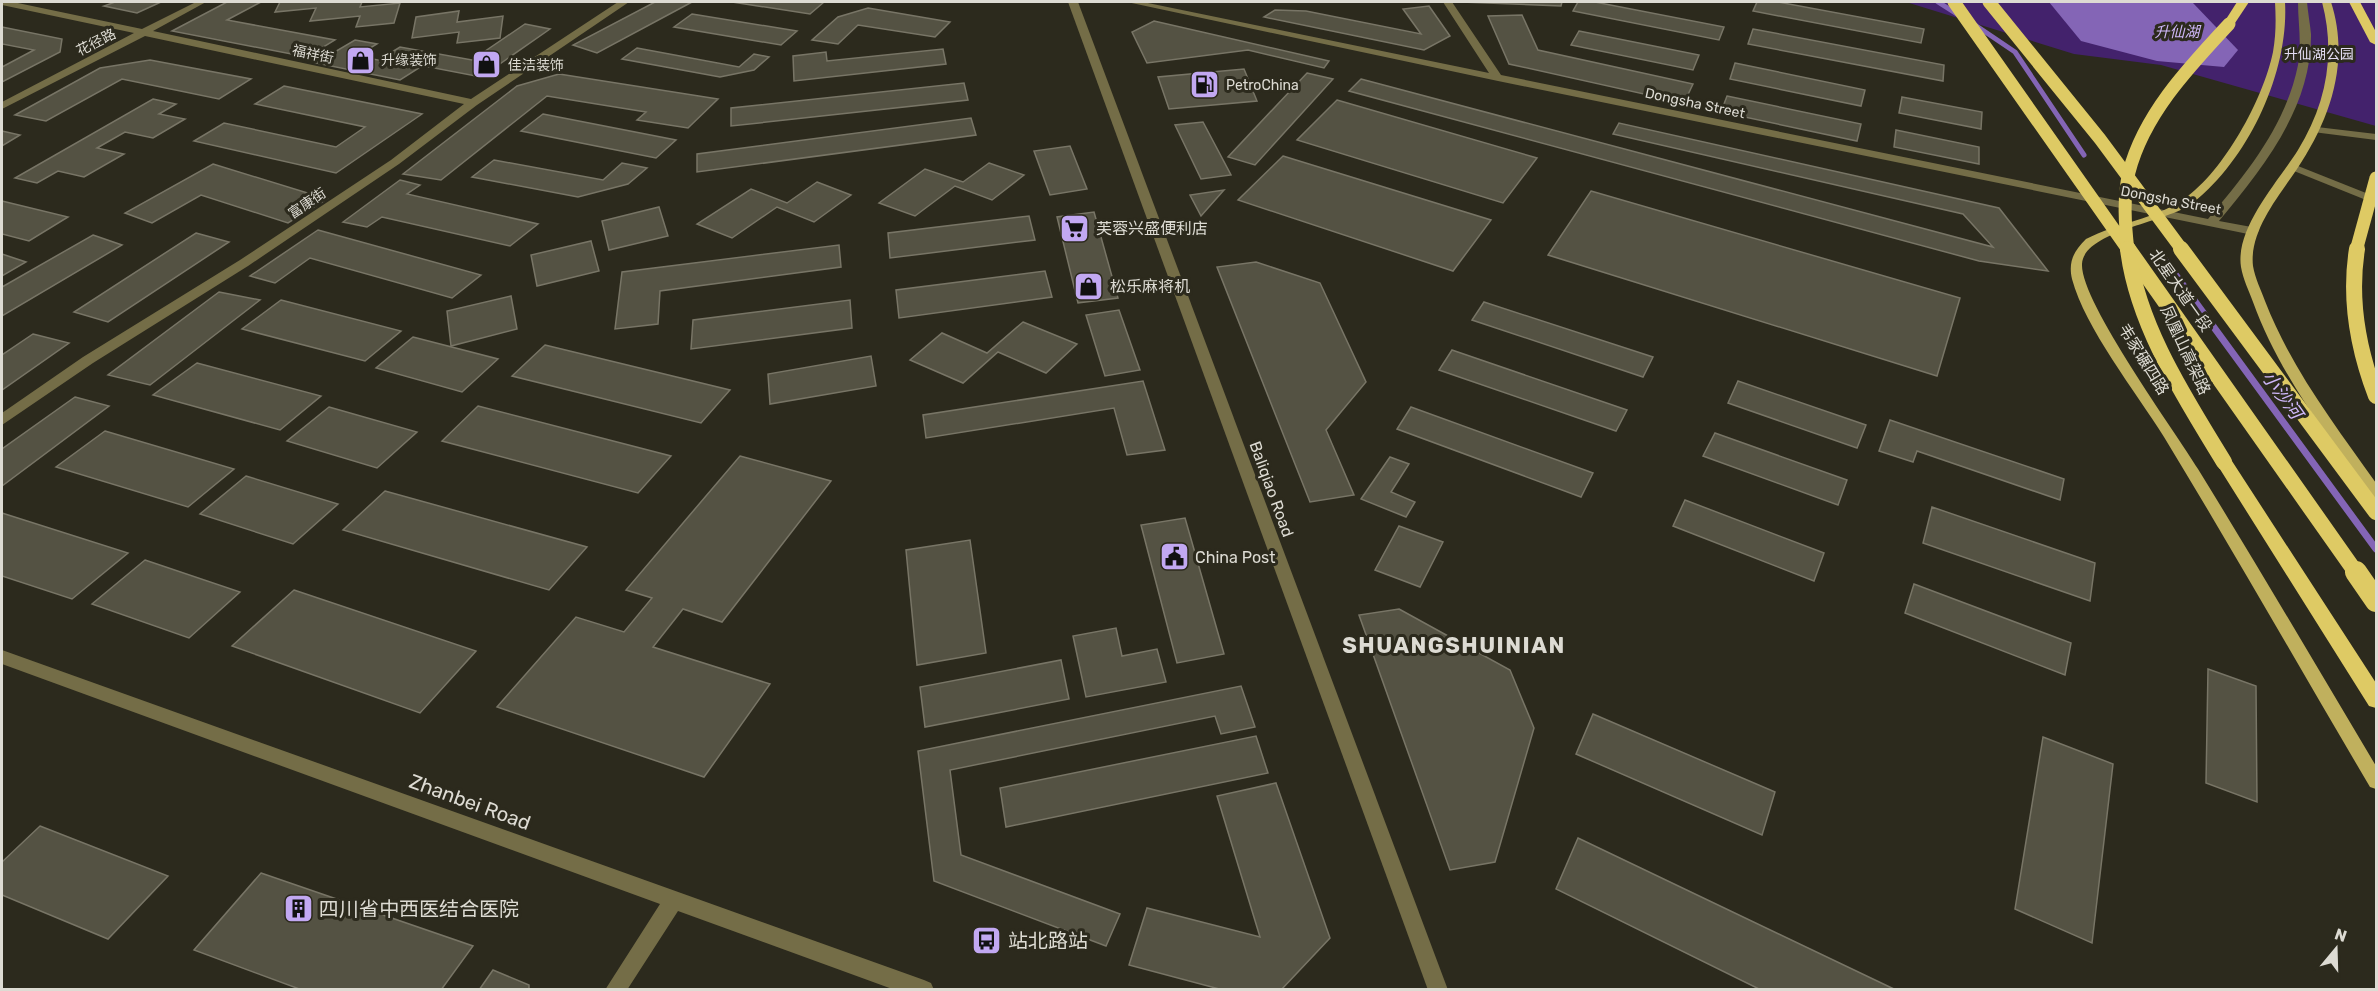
<svg xmlns="http://www.w3.org/2000/svg" width="2378" height="991" font-family="Rubik,'Noto Sans SC',sans-serif">
	<style>
		.green { fill: #43226c }
		.water { fill: #8465b6 }
		.lines { fill: none; stroke-linecap: round; stroke-linejoin: round }
		.stream-far1 { stroke: #8465b6; stroke-width: 5 }
		.stream { stroke: #8465b6; stroke-width: 7 }
		.building { fill: #545243; stroke: #787566; stroke-width: 1.5 }
		.minor { fill: #746d47; fill-rule: evenodd }
		.major { fill: #c0b05d; fill-rule: evenodd }
		.highway { fill: #deca64; fill-rule: evenodd }
		.highway-bridge-far2 { stroke: #deca64; stroke-width: 13 }
		.highway-bridge-far1 { stroke: #deca64; stroke-width: 16 }
		.highway-bridge { stroke: #deca64; stroke-width: 22 }
		.labels { text-anchor: middle; stroke-width: 6; stroke-linejoin: round; paint-order: stroke }
		.far-street-label { font-size: 14px; fill: #dddbd3; stroke: #2c2a1d }
		.far-park-label { font-size: 14px; fill: #e3dcf2; stroke: #2c2a1d }
		.far-poi-label { font-size: 14px; fill: #dddbd3; stroke: #2c2a1d; text-anchor: start }
		.far-water-label { font-size: 15px; font-style: italic; fill: #ceb7f8; stroke: #2c2a1d }
		.poi-label { font-size: 16px; fill: #dddbd3; stroke: #2c2a1d; text-anchor: start }
		.street-label { font-size: 16px; fill: #dddbd3; stroke: #2c2a1d }
		.water-label { font-size: 18px; font-style: italic; fill: #ceb7f8; stroke: #2c2a1d }
		.near-street-label { font-size: 20px; fill: #dddbd3; stroke: #2c2a1d }
		.near-poi-label { font-size: 20px; fill: #dddbd3; stroke: #2c2a1d; text-anchor: start }
		.district-label { font-size: 22px; font-weight: bold; letter-spacing: 1.5px; fill: #dddbd3; stroke: #2c2a1d }
	</style>
	<rect width="100%" height="100%" fill="#2c2a1d"/>
	<polygon class="green" points="1906,2 2376,2 2376,126 2161,65 2074,54"/>
	<polygon class="water" points="2049,2 2187,2 2193,3 2238,50 2224,67 2157,61 2081,41"/>
	<g class="lines">
		<g class="stream-far1">
			<polyline points="1938,2 1960,16"/>
			<polyline points="1975,25 2015,52 2084,155"/>
		</g>
		<polyline class="stream" points="2164,259 2376,549"/>
	</g>
	<g class="building">
		<polygon points="115,2 161,2 137,13 104,6"/>
		<polygon points="227,2 261,2 227,20 335,40 307,57 172,31"/>
		<polygon points="280,2 362,2 360,7 400,3 394,23 356,27 360,16 310,21 316,8 275,12"/>
		<polygon points="655,2 692,2 597,53 573,45"/>
		<polygon points="732,2 824,2 810,14"/>
		<polygon points="1461,2 1562,2 1561,6"/>
		<polygon points="1578,2 1595,2 1724,27 1719,40 1573,11"/>
		<polygon points="1757,2 1778,2 1924,29 1921,43 1753,11"/>
		<polygon points="1429,6 1450,36 1424,50 1264,17 1275,10 1306,11 1421,34 1403,9"/>
		<polygon points="868,8 950,22 935,37 858,25 838,44 812,40 838,17"/>
		<polygon points="459,11 457,22 503,16 500,38 457,43 459,32 412,38 416,17"/>
		<polygon points="692,14 797,31 781,45 674,27"/>
		<polygon points="1522,15 1538,50 1693,84 1684,103 1509,64 1488,16"/>
		<polygon points="1154,21 1329,61 1324,68 1248,50 1147,63 1132,32"/>
		<polygon points="525,24 550,29 481,77 382,58 400,47 472,60"/>
		<polygon points="2,27 62,39 60,52 2,82 2,67 34,50 2,44"/>
		<polygon points="1753,29 1944,65 1943,81 1748,44"/>
		<polygon points="1579,31 1699,55 1693,70 1571,45"/>
		<polygon points="355,40 377,44 357,56 419,68 400,80 316,63"/>
		<polygon points="637,48 739,67 754,54 769,57 754,70 720,77 622,59"/>
		<polygon points="943,49 946,64 794,81 793,56 826,52 827,61"/>
		<polygon points="150,60 251,79 219,99 122,79 46,121 15,115 100,68"/>
		<polygon points="1735,63 1865,90 1861,106 1730,79"/>
		<polygon points="1244,69 1257,101 1169,109 1158,77"/>
		<polygon points="1307,73 1333,79 1255,165 1228,157"/>
		<polygon points="559,74 718,99 688,128 637,120 646,112 547,96 441,180 403,174 517,86"/>
		<polygon points="1361,79 1993,247 1963,214 1613,134 1619,123 1999,208 2048,271 1979,261 1349,91"/>
		<polygon points="964,83 968,100 731,126 731,108"/>
		<polygon points="284,86 422,114 336,173 194,141 224,123 336,147 365,127 255,104"/>
		<polygon points="1727,96 1861,124 1857,141 1721,112"/>
		<polygon points="1902,97 1982,112 1981,129 1899,113"/>
		<polygon points="153,99 176,104 159,114 185,119 153,138 125,132 97,148 124,154 84,177 58,171 37,183 15,178"/>
		<polygon points="1337,100 1537,158 1503,203 1297,140"/>
		<polygon points="543,114 676,140 656,158 521,131"/>
		<polygon points="971,118 976,135 697,172 697,154"/>
		<polygon points="1203,122 1231,175 1201,179 1175,125"/>
		<polygon points="1896,130 1979,147 1979,164 1894,147"/>
		<polygon points="2,131 20,135 2,146"/>
		<polygon points="1070,146 1087,189 1050,195 1034,151"/>
		<polygon points="1283,156 1491,220 1453,271 1238,200"/>
		<polygon points="494,160 603,180 622,163 647,168 628,184 578,197 472,177"/>
		<polygon points="989,163 1024,175 992,200 955,186 915,216 879,203 925,169 963,182"/>
		<polygon points="213,164 327,199 288,223 201,195 152,223 125,213"/>
		<polygon points="400,180 420,185 407,194 538,224 510,246 382,217 367,227 343,222"/>
		<polygon points="817,182 851,195 814,222 777,207 732,238 697,224 751,189 787,203"/>
		<polygon points="1224,190 1201,216 1190,195"/>
		<polygon points="1591,191 1960,298 1937,376 1548,255"/>
		<polygon points="2,201 68,217 29,241 2,234"/>
		<polygon points="659,207 668,236 609,250 602,221"/>
		<polygon points="1094,212 1118,298 1078,303 1057,217"/>
		<polygon points="1029,216 1035,240 890,258 888,233"/>
		<polygon points="318,230 481,275 452,298 310,258 275,283 250,276"/>
		<polygon points="196,233 229,242 108,322 74,312"/>
		<polygon points="93,235 122,245 2,316 2,287"/>
		<polygon points="591,241 599,271 537,286 531,255"/>
		<polygon points="839,245 841,267 660,291 658,324 615,329 622,272"/>
		<polygon points="2,254 26,262 2,276"/>
		<polygon points="1256,262 1320,283 1366,382 1326,430 1354,495 1310,502 1217,267"/>
		<polygon points="1045,271 1052,297 899,318 896,290"/>
		<polygon points="219,292 260,300 150,385 108,375"/>
		<polygon points="511,296 517,329 451,346 447,311"/>
		<polygon points="281,300 401,331 365,361 242,329"/>
		<polygon points="850,300 852,328 691,349 693,320"/>
		<polygon points="1484,302 1653,357 1643,377 1472,320"/>
		<polygon points="1119,310 1140,370 1105,376 1086,315"/>
		<polygon points="1023,322 1077,344 1046,373 998,352 963,383 910,360 942,333 987,353"/>
		<polygon points="33,334 69,343 2,390 2,355"/>
		<polygon points="413,337 498,359 462,392 376,368"/>
		<polygon points="545,345 730,390 701,423 512,376"/>
		<polygon points="1452,350 1627,410 1616,431 1439,370"/>
		<polygon points="871,356 876,386 770,404 768,374"/>
		<polygon points="197,363 321,396 280,430 153,395"/>
		<polygon points="1143,381 1165,450 1127,455 1114,408 926,438 923,415"/>
		<polygon points="1738,381 1866,425 1857,448 1728,403"/>
		<polygon points="75,397 109,406 2,486 2,449"/>
		<polygon points="478,406 671,456 638,493 442,441"/>
		<polygon points="329,407 417,432 377,468 287,441"/>
		<polygon points="1411,407 1593,473 1581,497 1397,429"/>
		<polygon points="1890,420 2064,479 2060,500 1917,451 1913,462 1879,451"/>
		<polygon points="105,431 234,469 188,507 56,467"/>
		<polygon points="1715,433 1847,480 1838,505 1703,456"/>
		<polygon points="740,456 831,481 722,622 683,609 653,647 770,684 704,777 497,707 576,617 624,632 652,598 626,590"/>
		<polygon points="1390,457 1409,464 1391,492 1415,502 1406,517 1361,499"/>
		<polygon points="246,476 338,504 293,544 200,514"/>
		<polygon points="385,491 587,547 549,590 343,530"/>
		<polygon points="1685,500 1824,553 1814,581 1673,526"/>
		<polygon points="1932,507 2095,563 2090,601 1923,543"/>
		<polygon points="2,513 128,553 72,599 2,576"/>
		<polygon points="1185,518 1224,654 1177,663 1141,525"/>
		<polygon points="1399,526 1443,542 1420,587 1375,570"/>
		<polygon points="970,540 986,653 917,665 906,550"/>
		<polygon points="145,560 240,592 189,638 92,604"/>
		<polygon points="1914,584 2071,643 2065,675 1905,613"/>
		<polygon points="294,590 476,651 420,713 232,646"/>
		<polygon points="1399,609 1510,670 1534,728 1495,862 1450,870 1359,615"/>
		<polygon points="1116,628 1122,656 1157,649 1166,682 1086,697 1073,636"/>
		<polygon points="1061,660 1069,699 925,727 920,687"/>
		<polygon points="2208,669 2256,686 2257,802 2206,783"/>
		<polygon points="1241,686 1255,727 1221,734 1215,716 950,770 961,855 1120,914 1106,946 934,881 918,751"/>
		<polygon points="1593,714 1775,792 1762,835 1576,754"/>
		<polygon points="1256,736 1268,773 1006,827 1000,788"/>
		<polygon points="2043,737 2113,764 2092,943 2015,909"/>
		<polygon points="1276,783 1330,938 1281,990 1223,990 1129,965 1147,908 1260,937 1217,796"/>
		<polygon points="40,826 168,876 108,939 2,895 2,862"/>
		<polygon points="1578,838 1896,990 1761,990 1556,889"/>
		<polygon points="261,873 473,946 441,990 302,990 194,950"/>
		<polygon points="493,970 529,985 529,990 479,990"/>
	</g>
	<g class="lines">
		<g class="minor">
			<polygon points="2,2 13,2 142,29 196,2 206,2 153,31 471,99 618,2 629,2 477,105 399,164 248,266 93,363 2,425 2,413 83,357 240,260 391,160 464,104 145,36 2,109 2,102 134,33 2,5"/>
			<polygon points="1068,2 1078,2 1448,990 1428,990"/>
			<path d="M 1127,2 L 1143,2 L 1489,73 L 1443,2 L 1452,2 L 1501,75 L 2208,219 C 2247,173 2286,125 2298,65 C 2302,44 2298,23 2298,2 L 2307,2 C 2308,13 2310,24 2311,34 C 2312,107 2263,168 2219,221 L 2257,228 L 2259,231 L 2253,235 L 1498,81 Z"/>
			<polygon points="2317,127 2376,134 2376,140 2313,132 2313,128"/>
			<polygon points="2293,164 2376,197 2376,204 2289,169 2287,167"/>
			<polygon points="2,650 924,980 931,983 934,990 895,990 678,911 627,990 605,990 660,904 2,664"/>
		</g>
		<g class="major">
			<path d="M 2275,2 L 2285,2 C 2289,72 2249,158 2194,202 C 2171,222 2084,230 2082,264 C 2080,301 2175,431 2198,469 C 2259,568 2317,667 2376,766 L 2376,789 L 2370,787 C 2301,670 2234,552 2164,437 C 2136,392 2085,328 2072,279 C 2068,261 2074,251 2086,239 C 2117,223 2155,219 2184,199 C 2224,171 2263,100 2273,52 C 2276,35 2276,19 2275,2 Z"/>
			<path d="M 2322,2 L 2331,2 C 2350,61 2331,118 2297,169 C 2279,196 2249,231 2253,266 C 2255,278 2261,290 2265,301 C 2291,368 2335,425 2376,483 L 2376,498 L 2371,497 C 2327,435 2279,374 2253,302 C 2249,291 2243,279 2241,267 C 2235,228 2278,182 2298,150 C 2326,104 2336,55 2322,2 Z"/>
		</g>
		<g class="highway">
			<polygon points="2237,2 2249,2 2233,26 2225,26 2223,24"/>
			<polygon points="2349,2 2360,2 2376,32 2376,45 2370,42"/>
			<polygon points="2224,456 2230,458 2376,683 2376,708 2369,706 2218,466 2215,462 2218,458"/>
		</g>
		<g class="highway-bridge-far2">
			<polyline points="1954,2 2129,251"/>
			<polyline points="1989,2 2100,139 2183,251"/>
			<path d="M 2128,251 C 2125,225 2123,198 2129,172 C 2144,114 2189,67 2229,24"/>
			<polyline points="2356,251 2376,178"/>
		</g>
		<g class="highway-bridge-far1">
			<polyline points="2128,249 2357,574"/>
			<path d="M 2128,249 C 2137,325 2185,398 2224,462"/>
			<polyline points="2181,249 2376,512"/>
			<path d="M 2357,249 C 2349,299 2358,349 2376,396"/>
		</g>
		<polyline class="highway-bridge" points="2356,572 2376,601"/>
	</g>
	<defs>
		<symbol id="shop-square" viewBox="-11 -11 22 22"><rect x="-9" y="-9" width="18" height="18" rx="4" fill="#c2a8f2" stroke="#2c2a1d"/><path d="M-5-2.5h2.3a2.7 3.5 0 0 1 5.4 0H5L5.5 6h-11ZM-1.5-2.5h3a1.5 2.3 0 0 0-3 0Z" fill="#111"/></symbol>
		<symbol id="fuel-square" viewBox="-11 -11 22 22"><rect x="-9" y="-9" width="18" height="18" rx="4" fill="#c2a8f2" stroke="#2c2a1d"/><path d="M-5.5-6h7V0h2V4h1.3V-2.5L3-4.5l.8-.8L6-3V5H2.5V1h-1V6h-7ZM-4.2-4.7v3.2H.2V-4.7Z" fill="#111"/></symbol>
		<symbol id="supermarket-square" viewBox="-11 -11 22 22"><rect x="-9" y="-9" width="18" height="18" rx="4" fill="#c2a8f2" stroke="#2c2a1d"/><path d="M-6-5.5h2.5l.6 2H6L4.5 2H-2.5L-4.4-4H-6ZM-1.5 3.2a1.3 1.3 0 1 0 .1 0ZM3 3.2a1.3 1.3 0 1 0 .1 0Z" fill="#111"/></symbol>
		<symbol id="civic-square" viewBox="-11 -11 22 22"><rect x="-9" y="-9" width="18" height="18" rx="4" fill="#c2a8f2" stroke="#2c2a1d"/><path d="M-.6-6.5H3V-4.5H.6V-3L4-1V1h2V6H-6V1h2V-1L-.6-3ZM-1.2 2.5V6h2.4V2.5Z" fill="#111"/></symbol>
		<symbol id="building-square" viewBox="-11 -11 22 22"><rect x="-9" y="-9" width="18" height="18" rx="4" fill="#c2a8f2" stroke="#2c2a1d"/><path d="M-4-6H4V6H1V3H-1V6H-4ZM-2.5-4.3h1.7v1.8h-1.7ZM.8-4.3h1.7v1.8H.8ZM-2.5-1h1.7V.8h-1.7ZM.8-1h1.7V.8H.8Z" fill="#111"/></symbol>
		<symbol id="bus-square" viewBox="-11 -11 22 22"><rect x="-9" y="-9" width="18" height="18" rx="4" fill="#c2a8f2" stroke="#2c2a1d"/><path d="M-5-6H5V4H4V6H2V4H-2V6H-4V4H-5ZM-3.5-4V0h7V-4ZM-3.5 1.2v1.5H-2V1.2ZM2 1.2v1.5H3.5V1.2Z" fill="#111"/></symbol>
	</defs>
	<g fill-rule="evenodd">
		<use href="#shop-square" x="344" y="44" width="33" height="33"/>
		<use href="#shop-square" x="470" y="48" width="33" height="33"/>
		<use href="#fuel-square" x="1188" y="68" width="33" height="33"/>
		<use href="#supermarket-square" x="1058" y="212" width="33" height="33"/>
		<use href="#shop-square" x="1072" y="270" width="33" height="33"/>
		<use href="#civic-square" x="1158" y="540" width="33" height="33"/>
		<use href="#building-square" x="282" y="892" width="33" height="33"/>
		<use href="#bus-square" x="970" y="924" width="33" height="33"/>
	</g>
	<g class="labels">
		<g class="far-street-label">
			<text transform="translate(96 42) rotate(-27)" y="5">花径路</text>
			<text transform="translate(313 54) rotate(12)" y="5">福祥街</text>
			<text transform="translate(1695 103) rotate(12)" y="5">Dongsha Street</text>
			<text transform="translate(2171 200) rotate(11)" y="5">Dongsha Street</text>
			<text transform="translate(307 203) rotate(-34)" y="5">富康街</text>
		</g>
		<g class="far-park-label">
			<text x="2319" y="59">升仙湖公园</text>
		</g>
		<g class="far-poi-label">
			<text x="381" y="65">升缘装饰</text>
			<text x="508" y="70">佳洁装饰</text>
			<text x="1226" y="90">PetroChina</text>
		</g>
		<g class="far-water-label">
			<text x="2177" y="37">升仙湖</text>
		</g>
		<g class="poi-label">
			<text x="1096" y="234">芙蓉兴盛便利店</text>
			<text x="1110" y="292">松乐麻将机</text>
			<text x="1195" y="563">China Post</text>
		</g>
		<g class="street-label">
			<text transform="translate(2181 290) rotate(55)" y="6">北星大道一段</text>
			<text transform="translate(2186 350) rotate(65)" y="6">凤凰山高架路</text>
			<text transform="translate(2144 359) rotate(58)" y="6">韦家碾四路</text>
			<text transform="translate(1272 489) rotate(70)" y="6">Baliqiao Road</text>
		</g>
		<g class="water-label">
			<text transform="translate(2282 395) rotate(54)" y="6">小沙河</text>
		</g>
		<g class="near-street-label">
			<text transform="translate(470 802) rotate(20)" y="7">Zhanbei Road</text>
		</g>
		<g class="near-poi-label">
			<text x="319" y="916">四川省中西医结合医院</text>
			<text x="1008" y="948">站北路站</text>
		</g>
		<g class="district-label">
			<text x="1454" y="653">SHUANGSHUINIAN</text>
		</g>
	</g>
	<rect width="2378" height="991" fill="none" stroke="#dddbd3" stroke-width="6"/>
	<g transform="translate(2336 949) rotate(19)" stroke="#2c2a1d" stroke-width="4.5" paint-order="stroke">
	<path d="M0-4.5L10 22L0 15L-10 22Z" fill="#dddbd3"/>
	<text y="-9" font-size="16" font-weight="bold" text-anchor="middle" fill="#dddbd3">N</text>
	</g>
</svg>
